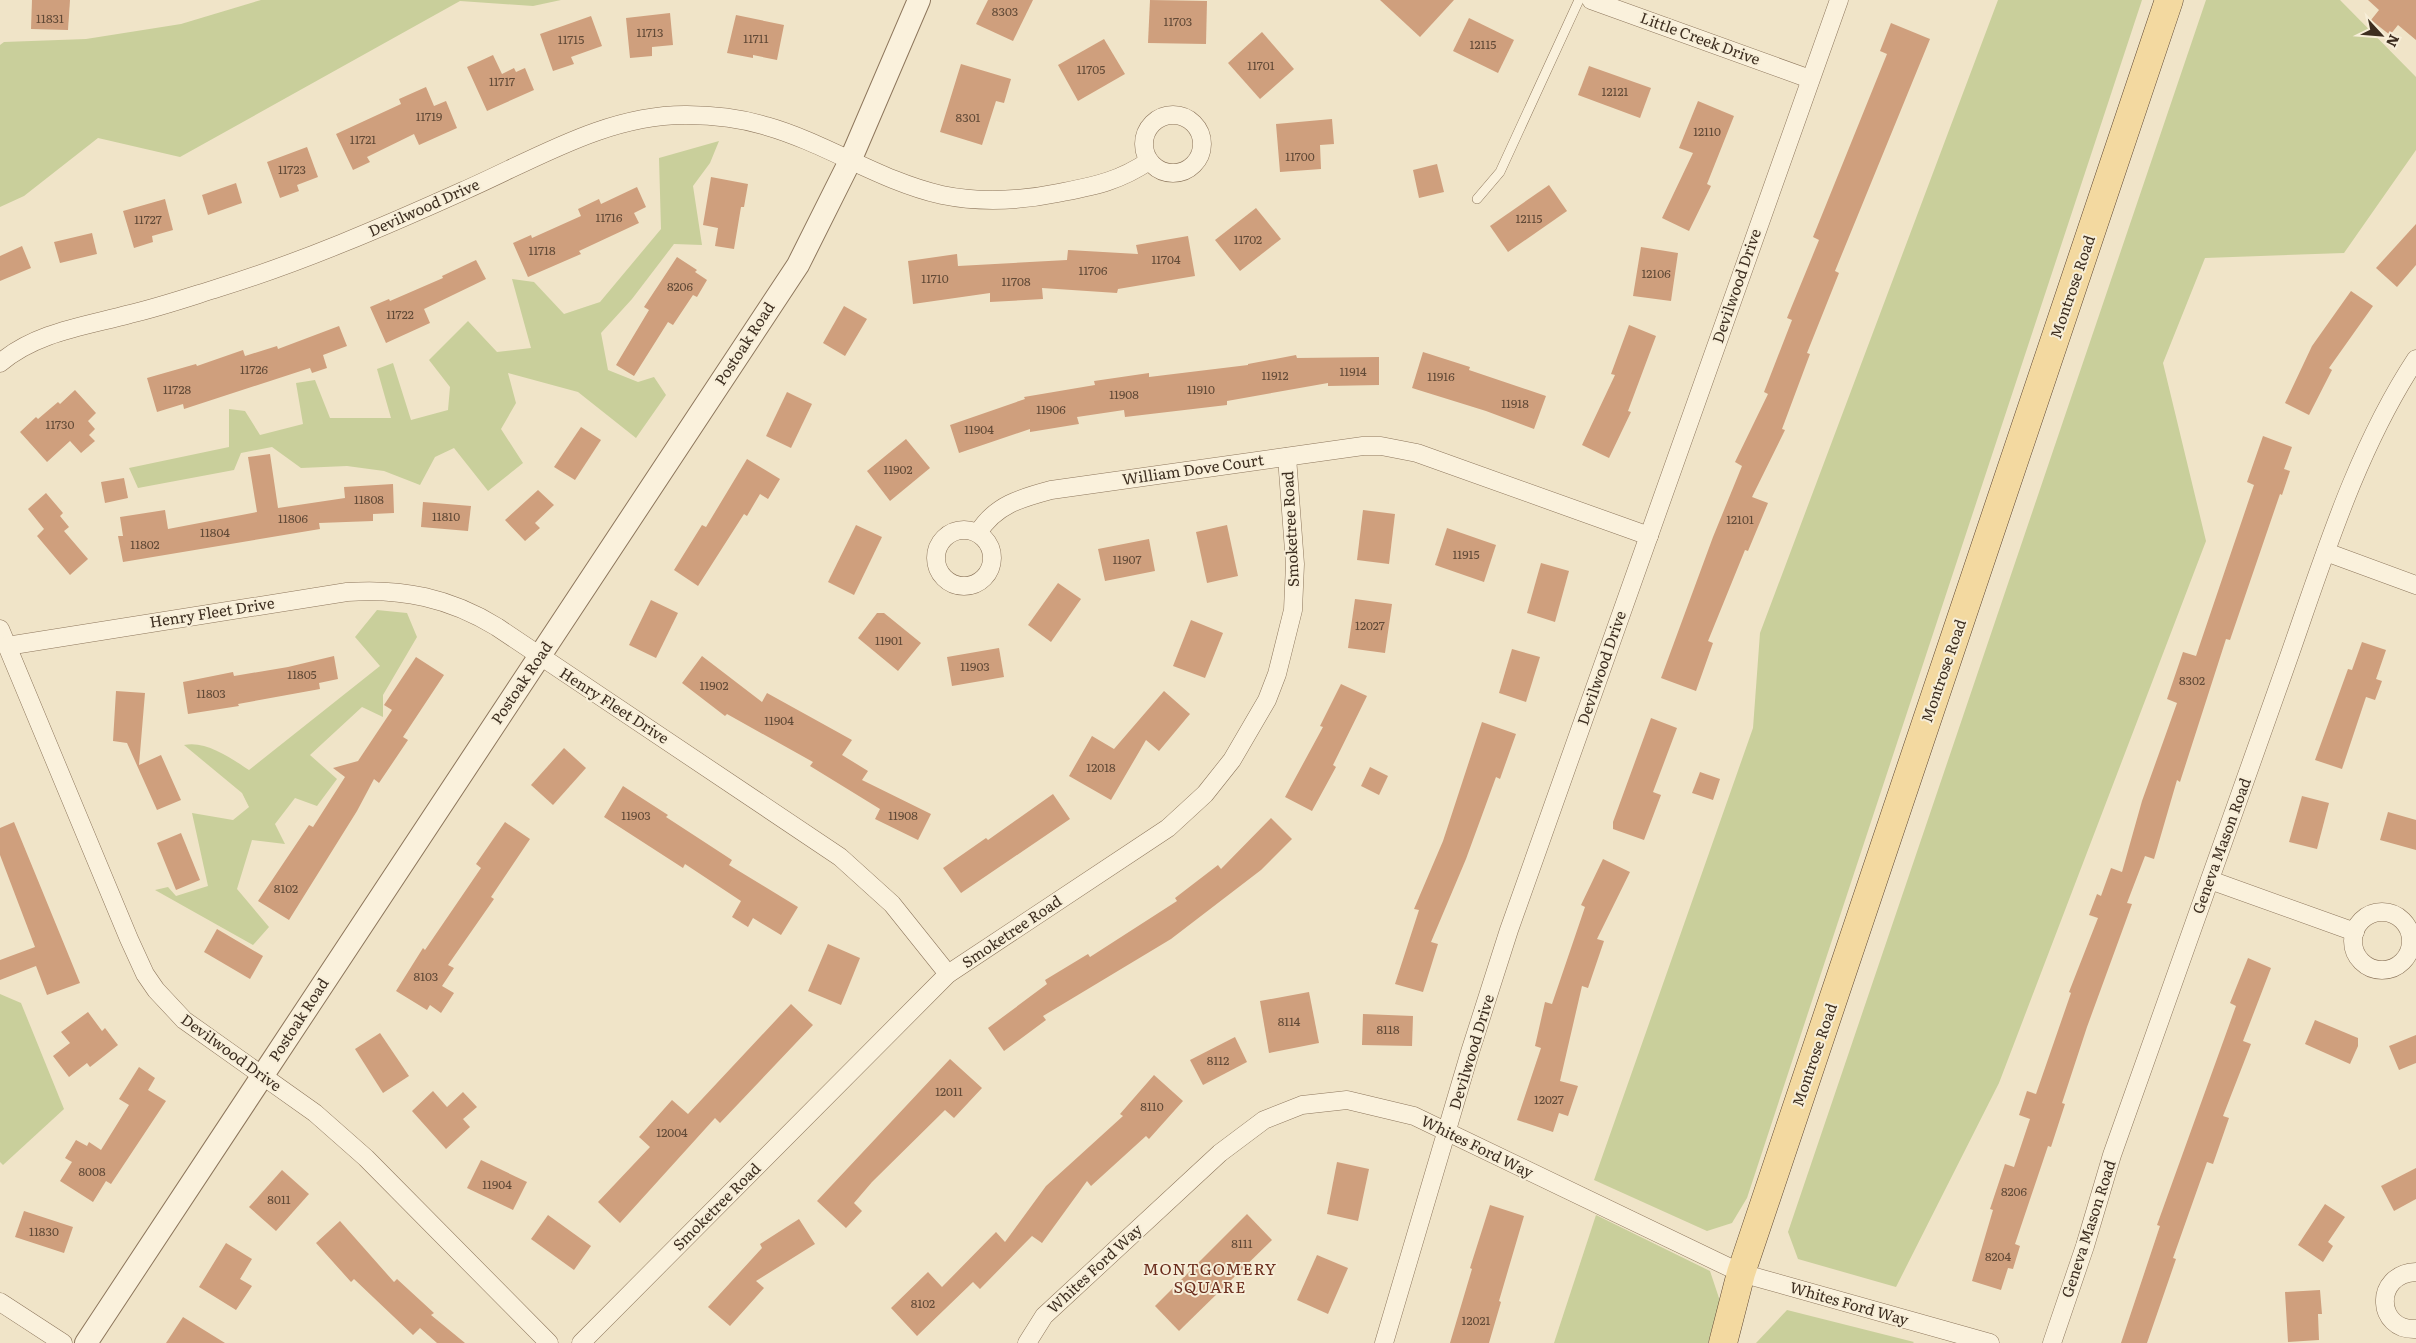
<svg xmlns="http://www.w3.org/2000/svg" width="2416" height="1343" font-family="Literata,serif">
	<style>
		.green { fill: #c9cf9b }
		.building { fill: #cf9f7d }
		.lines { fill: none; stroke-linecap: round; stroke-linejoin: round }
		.service-casing { stroke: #8d765c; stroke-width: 10 }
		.minor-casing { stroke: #8d765c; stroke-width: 19 }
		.tertiary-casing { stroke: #8d765c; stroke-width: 24 }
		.primary-casing { stroke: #5b4430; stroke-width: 29 }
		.service { stroke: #faf1dc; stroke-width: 9 }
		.minor { stroke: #faf1dc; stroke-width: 18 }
		.tertiary { stroke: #faf1dc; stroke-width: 22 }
		.primary { stroke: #f3d9a0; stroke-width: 28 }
		.labels { text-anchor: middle; stroke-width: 4; stroke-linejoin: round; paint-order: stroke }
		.number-label { font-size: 12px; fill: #624a37 }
		.street-label { font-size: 15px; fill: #3d2e20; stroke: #f7eed8 }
		.neighbourhood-label { font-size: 16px; letter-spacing: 1px; fill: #6b2e1e; stroke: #f7eed8 }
	</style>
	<rect width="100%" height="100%" fill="#f0e4c8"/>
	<g class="green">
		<polygon points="261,0 561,0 533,6 460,1 180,157 98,138 24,196 0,207 0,45 4,42 86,39 181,24"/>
		<polygon points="1998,0 2142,0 1747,1198 1732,1223 1707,1231 1594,1180 1753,728 1760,633"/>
		<polygon points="2206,0 2340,0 2416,77 2416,150 2344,253 2205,258 2163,363 2206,541 1999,1083 1896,1287 1798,1259 1788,1232"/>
		<polygon points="719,141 710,163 693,186 702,245 674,244 632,299 601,333 608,370 638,382 654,377 666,395 636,438 578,392 508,373 516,403 501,429 523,463 488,491 454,448 435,457 420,485 384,471 347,466 301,468 272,447 241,453 234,470 138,488 129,468 229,447 229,409 245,411 260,435 303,424 296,383 315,380 330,418 391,418 377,369 393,363 411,420 448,410 450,387 429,360 468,321 497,352 531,348 512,279 534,282 564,314 600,302 661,229 659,158"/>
		<path d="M 377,610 L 407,613 L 417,637 L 383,695 L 383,717 L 362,707 L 310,755 L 337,779 L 317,806 L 295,798 L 275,824 L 285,844 L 252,840 L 237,889 L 269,927 L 253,945 L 155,890 L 168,887 L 176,896 L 208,886 L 192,813 L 233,820 L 249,807 L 242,793 L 184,745 C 206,740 232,759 249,770 L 380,666 L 355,637 Z"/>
		<polygon points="0,994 21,1003 64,1109 3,1165 0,1162"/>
		<polygon points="1596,1215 1710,1271 1720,1301 1708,1343 1554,1343"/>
		<polygon points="1787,1310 1914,1342 1913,1343 1756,1343"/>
	</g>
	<g class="building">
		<polygon points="32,0 70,0 68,30 31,29"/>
		<polygon points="988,0 1033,0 1013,41 976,24"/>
		<polygon points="1150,0 1207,1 1206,44 1148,43"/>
		<polygon points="1380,0 1454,0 1420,37"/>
		<polygon points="2368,0 2416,0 2416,40 2398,25 2390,35 2371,20 2379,10"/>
		<polygon points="670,13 673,45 652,47 652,56 630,58 626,18"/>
		<polygon points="736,15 784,25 777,60 753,55 753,58 727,53"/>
		<polygon points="591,16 602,46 571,57 574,64 553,71 540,34"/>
		<polygon points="1469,18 1514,40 1498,73 1453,51"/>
		<polygon points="1891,23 1930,39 1835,271 1839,273 1807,353 1810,354 1782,429 1785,430 1752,497 1768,503 1748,551 1745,550 1708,641 1713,643 1696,691 1661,678 1713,537 1742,466 1735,462 1768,394 1764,392 1792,320 1787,318 1819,240 1813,237 1887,54 1880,51"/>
		<polygon points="1262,32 1294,69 1260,99 1228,63"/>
		<polygon points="1104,39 1125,74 1078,101 1058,65"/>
		<polygon points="493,55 502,74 514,68 516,72 525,68 534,90 487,111 467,67"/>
		<polygon points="961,64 1011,79 1004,103 996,101 982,145 940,132"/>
		<polygon points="1589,66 1651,88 1640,118 1578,95"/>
		<polygon points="426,87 434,106 446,101 457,128 419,145 414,134 367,157 370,162 353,170 336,134 401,104 399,99"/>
		<polygon points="1698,101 1734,116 1707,184 1711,186 1689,231 1662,218 1693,153 1679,148"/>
		<polygon points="1332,119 1334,144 1320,145 1321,169 1280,172 1276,124"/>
		<polygon points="307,147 318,177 297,185 299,191 280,198 267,162"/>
		<polygon points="1437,164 1444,192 1419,198 1413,170"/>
		<polygon points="711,177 748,184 744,207 741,207 734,249 715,246 718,228 703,225"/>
		<polygon points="236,183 242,203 208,215 202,195"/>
		<polygon points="1549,185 1567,211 1508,252 1490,226"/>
		<polygon points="637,187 646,207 634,213 639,223 579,251 581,254 528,277 513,243 531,235 532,238 581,216 578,209 599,199 601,204"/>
		<polygon points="165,199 173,230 152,236 153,242 134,248 123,211"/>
		<polygon points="1256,208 1281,239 1240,271 1215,240"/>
		<polygon points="2416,224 2416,265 2397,287 2376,268"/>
		<polygon points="92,233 97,254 60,263 54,242"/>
		<polygon points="1188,236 1195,276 1118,289 1117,293 1042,288 1043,299 990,302 990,293 913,304 908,261 957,254 958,266 1067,260 1068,250 1138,254 1136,245"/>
		<polygon points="22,246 31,268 0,281 0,256"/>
		<polygon points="1641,247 1678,253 1671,301 1633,296"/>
		<polygon points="677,257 697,270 695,272 707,280 697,297 693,295 673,325 668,322 634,376 616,365 649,310 644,307"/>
		<polygon points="476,260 486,279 424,309 430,323 386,343 370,307 389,299 390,301 443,278 442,276"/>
		<polygon points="2351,291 2373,306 2329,368 2332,370 2309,415 2285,403 2312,346"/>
		<polygon points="844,306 867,319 845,356 823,343"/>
		<polygon points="1629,325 1656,336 1628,411 1631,412 1609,458 1582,445 1615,375 1611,374"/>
		<polygon points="339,326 347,346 323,355 327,368 312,373 310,368 184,409 183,404 157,412 147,378 196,364 197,366 243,350 245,356 277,346 278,349"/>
		<polygon points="1423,352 1470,367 1469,370 1546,396 1534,429 1486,411 1412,388"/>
		<polygon points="1296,355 1297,358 1379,357 1379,385 1328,386 1328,383 1227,401 1227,405 1125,417 1124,410 1077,417 1079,424 1030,432 1030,429 959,453 950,425 1025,399 1024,397 1095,385 1094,381 1149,373 1149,377 1248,365 1248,364"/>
		<polygon points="75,390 96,413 88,421 95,429 89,435 95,441 81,453 70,441 47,462 20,432 36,417 38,419 58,402 60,404"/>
		<polygon points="787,392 812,404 791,448 766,436"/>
		<polygon points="581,427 601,440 575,480 554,467"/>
		<polygon points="2263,436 2292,447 2284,469 2290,471 2282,495 2280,494 2230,640 2226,639 2180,782 2177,780 2154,859 2145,856 2127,903 2132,904 2087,1027 2062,1103 2065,1104 2051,1147 2048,1146 2015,1244 2020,1246 2013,1269 2008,1268 2001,1290 1972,1281 1993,1210 1990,1209 2005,1164 2014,1167 2030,1119 2019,1115 2027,1091 2036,1094 2071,993 2069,992 2098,918 2089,915 2097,894 2101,896 2111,868 2122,872 2142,801 2177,703 2167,699 2183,652 2196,656 2254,485 2247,482"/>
		<polygon points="906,439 930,468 890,501 867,471"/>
		<polygon points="270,454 278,508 345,498 344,487 393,484 394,513 373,514 373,521 319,523 320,529 123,562 118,536 123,536 120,517 165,510 168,529 257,512 248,457"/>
		<polygon points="747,459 780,479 768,499 760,494 747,516 744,514 698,586 674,570 702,525 706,527"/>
		<polygon points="124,478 128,498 105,503 101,482"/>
		<polygon points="538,490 554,505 535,523 540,528 525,541 505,520"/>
		<polygon points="46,493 63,513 60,516 69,527 64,531 88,559 70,575 37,536 44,529 28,509"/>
		<polygon points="423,502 471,506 468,531 421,527"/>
		<polygon points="1363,510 1395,514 1389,564 1357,560"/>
		<polygon points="856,525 882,537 854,595 828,582"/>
		<polygon points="1227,525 1238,576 1207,583 1196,532"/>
		<polygon points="1447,528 1496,545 1484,582 1435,565"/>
		<polygon points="1149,539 1155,571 1105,581 1098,549"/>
		<polygon points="1541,563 1569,571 1555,622 1527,613"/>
		<polygon points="1058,583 1081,599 1051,642 1028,625"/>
		<polygon points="1355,599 1392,604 1385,653 1348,648"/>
		<polygon points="651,600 678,613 656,658 629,645"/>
		<polygon points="877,613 884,613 921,643 898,671 858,638"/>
		<polygon points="1191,620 1223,633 1205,678 1173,666"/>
		<polygon points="2362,642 2386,650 2376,679 2382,681 2375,700 2366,697 2342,769 2315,760 2348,669 2352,670"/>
		<polygon points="999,648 1004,677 952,686 947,657"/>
		<polygon points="1512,649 1540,657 1526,702 1499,693"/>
		<polygon points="334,656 338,679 319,683 320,689 238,704 239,706 188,714 183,682 233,672 234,676 288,667"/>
		<polygon points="702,656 762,702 767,693 852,740 842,755 868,771 862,780 931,814 918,840 875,819 880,809 810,766 813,762 727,714 725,716 682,683"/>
		<polygon points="416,657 444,675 403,737 408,740 379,783 374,779 357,811 289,920 258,901 309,825 313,827 345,777 333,768 358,761 392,710 384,705"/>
		<polygon points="1341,684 1367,696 1333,765 1336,767 1312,811 1285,797 1323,727 1320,726"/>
		<polygon points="116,691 145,693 139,765 161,755 181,800 157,810 127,743 113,741"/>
		<polygon points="1164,691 1190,714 1159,751 1146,740 1111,800 1069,776 1092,736 1114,749"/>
		<polygon points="1651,718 1677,728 1653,792 1661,795 1644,840 1613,829 1613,822"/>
		<polygon points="1482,722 1516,734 1500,779 1496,777 1466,859 1431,942 1438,944 1423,992 1395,984 1419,910 1414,909 1443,841"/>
		<polygon points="564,748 586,768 553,805 531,785"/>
		<polygon points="1370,767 1388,776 1379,795 1361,786"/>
		<polygon points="1700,772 1720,779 1713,800 1692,793"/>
		<polygon points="623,786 668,815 666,817 732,860 729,865 798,907 781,935 753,918 748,927 732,917 741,901 685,864 683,868 604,817"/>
		<polygon points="1053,794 1070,819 961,893 943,868 986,838 988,840"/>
		<polygon points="2302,796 2329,803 2317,849 2289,842"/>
		<polygon points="2388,812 2416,820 2416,850 2380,840"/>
		<polygon points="1271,818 1292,839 1261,870 1171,939 1043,1016 1046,1020 1004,1051 988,1028 1047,984 1045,980 1088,954 1090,957 1177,901 1175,898 1218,865 1221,869"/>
		<polygon points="14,822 80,983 47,995 36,966 0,980 0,960 35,947 0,855 0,828"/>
		<polygon points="505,822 530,839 491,897 494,899 448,965 454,968 442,986 454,993 441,1013 430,1005 427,1010 396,991 423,948 425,950 481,868 476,864"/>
		<polygon points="181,833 200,880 176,890 157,843"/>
		<polygon points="1603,859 1630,872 1597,939 1604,941 1588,988 1582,986 1560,1081 1578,1086 1568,1116 1559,1113 1553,1132 1517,1120 1541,1048 1535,1046 1545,1002 1552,1004 1585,907 1581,905"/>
		<polygon points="217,929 263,956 250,979 204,952"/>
		<polygon points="828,944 860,958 841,1005 808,991"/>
		<polygon points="2248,958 2271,968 2243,1041 2251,1044 2223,1116 2229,1118 2213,1164 2207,1162 2173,1258 2176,1259 2147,1343 2121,1343 2160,1226 2157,1225 2236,1006 2230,1003"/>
		<polygon points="1309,992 1319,1043 1269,1053 1260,1001"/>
		<polygon points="791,1004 813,1025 720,1123 715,1118 620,1223 598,1202 650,1147 639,1137 672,1100 688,1114"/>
		<polygon points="88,1012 102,1031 105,1028 118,1045 90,1067 87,1063 69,1077 53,1056 70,1043 61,1032"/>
		<polygon points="1363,1014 1413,1016 1412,1046 1362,1045"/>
		<polygon points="2315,1020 2358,1038 2358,1046 2350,1064 2305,1044"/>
		<polygon points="380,1033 409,1076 383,1093 355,1049"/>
		<polygon points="2416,1035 2416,1063 2399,1070 2389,1046"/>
		<polygon points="1235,1037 1247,1062 1203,1085 1190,1060"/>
		<polygon points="950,1059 982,1088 954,1118 945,1110 872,1182 854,1203 862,1211 846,1228 817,1201"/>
		<polygon points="139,1067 155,1078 148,1090 166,1101 111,1184 106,1181 93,1202 60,1181 72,1162 65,1158 76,1140 87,1146 89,1142 101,1150 129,1105 119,1099"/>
		<polygon points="1154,1075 1183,1101 1149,1139 1146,1136 1091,1186 1087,1181 1042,1243 1032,1236 980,1289 973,1282 917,1336 891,1308 928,1272 942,1287 996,1232 1005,1242 1046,1186 1123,1116 1120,1114"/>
		<polygon points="433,1091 447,1107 463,1092 477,1107 463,1119 470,1127 446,1149 412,1111"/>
		<polygon points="481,1160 527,1182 513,1210 467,1188"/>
		<polygon points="1337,1162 1369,1169 1358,1221 1327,1214"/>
		<polygon points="2416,1168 2416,1199 2394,1211 2381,1186"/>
		<polygon points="282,1170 309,1194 276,1231 249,1207"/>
		<polygon points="2325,1204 2345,1217 2328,1242 2333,1246 2323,1262 2298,1245"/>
		<polygon points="1490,1205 1524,1216 1499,1301 1501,1302 1489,1343 1450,1343 1472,1269 1470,1268"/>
		<polygon points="24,1211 73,1227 64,1253 15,1237"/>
		<polygon points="1247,1214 1272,1240 1179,1331 1155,1306"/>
		<polygon points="548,1215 591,1246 574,1270 531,1239"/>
		<polygon points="799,1219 815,1244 756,1281 764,1288 730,1326 708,1307 762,1248 760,1244"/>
		<polygon points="340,1221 394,1282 397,1279 434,1313 431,1315 465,1343 437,1343 420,1328 413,1335 354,1279 351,1282 316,1243"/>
		<polygon points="226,1243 252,1259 240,1279 252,1286 236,1310 199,1287"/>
		<polygon points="1317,1255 1348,1268 1328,1314 1297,1300"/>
		<polygon points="2320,1290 2322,1314 2318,1314 2319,1340 2288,1342 2285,1292"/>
		<polygon points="183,1317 225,1343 166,1343"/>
	</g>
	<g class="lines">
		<defs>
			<polyline id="service" points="1477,199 1500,172 1579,0"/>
			<g id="minor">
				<polyline points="1591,0 1810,79"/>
				<circle cx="1173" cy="144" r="29"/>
				<path d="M 0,363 C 36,332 86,326 130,314 C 160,307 189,297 218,288 C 302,262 383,227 463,191 C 534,160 607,114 687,115 C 713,115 740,118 766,126 C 826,143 880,181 942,195 C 981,203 1019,201 1058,193 C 1093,186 1118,182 1149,161"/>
				<circle cx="964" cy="558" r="28"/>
				<path d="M 978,533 C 995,505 1021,498 1051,490 L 1363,446 L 1381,446 L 1417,453 L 1649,536"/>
				<polyline points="2326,552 2416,585"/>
				<polyline points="0,629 129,939 145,974 156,990 184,1020 315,1113 366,1158 549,1343"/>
				<path d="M 7,646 L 347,592 C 402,588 450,598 497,627 L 840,857 L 892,904 L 948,974"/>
				<polyline points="2210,880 2355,932"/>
				<circle cx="2382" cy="941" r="29"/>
				<path d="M 2416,1272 C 2373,1274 2376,1331 2416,1329"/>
				<polyline points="0,1302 63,1343"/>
				<polyline points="581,1343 948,974 1168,828 1205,794 1232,760 1267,700 1277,674 1293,610 1295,564 1287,457"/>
				<polyline points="1027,1343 1044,1316 1220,1153 1264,1120 1302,1105 1347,1100 1414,1116 1741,1273 1990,1343"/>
				<polyline points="1384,1343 1470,1052 1509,930 1839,0"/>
				<path d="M 2052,1343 L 2085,1246 L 2112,1155 C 2168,998 2224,840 2280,682 C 2319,574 2352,456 2416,359"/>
			</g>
			<polyline id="tertiary" points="86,1343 798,265 850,161 919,0"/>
			<polyline id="primary" points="1723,1343 1741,1273 2169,0"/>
		</defs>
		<use href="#service" class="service-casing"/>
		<use href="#minor" class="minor-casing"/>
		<use href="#tertiary" class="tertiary-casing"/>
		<use href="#primary" class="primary-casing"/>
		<use href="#service" class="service"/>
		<use href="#minor" class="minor"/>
		<use href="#tertiary" class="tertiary"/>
		<use href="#primary" class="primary"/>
	</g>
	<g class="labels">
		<g class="number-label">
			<text x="1005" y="16">8303</text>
			<text x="50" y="23">11831</text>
			<text x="1178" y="26">11703</text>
			<text x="650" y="37">11713</text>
			<text x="756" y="43">11711</text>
			<text x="571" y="44">11715</text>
			<text x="1483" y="49">12115</text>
			<text x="1261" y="70">11701</text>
			<text x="1091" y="74">11705</text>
			<text x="502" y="86">11717</text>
			<text x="1615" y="96">12121</text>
			<text x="429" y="121">11719</text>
			<text x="968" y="122">8301</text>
			<text x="1707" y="136">12110</text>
			<text x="363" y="144">11721</text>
			<text x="1300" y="161">11700</text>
			<text x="292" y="174">11723</text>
			<text x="609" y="222">11716</text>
			<text x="1529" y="223">12115</text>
			<text x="148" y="224">11727</text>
			<text x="1248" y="244">11702</text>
			<text x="542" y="255">11718</text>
			<text x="1166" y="264">11704</text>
			<text x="1093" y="275">11706</text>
			<text x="1656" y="278">12106</text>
			<text x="935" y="283">11710</text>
			<text x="1016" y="286">11708</text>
			<text x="680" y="291">8206</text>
			<text x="400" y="319">11722</text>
			<text x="254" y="374">11726</text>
			<text x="1353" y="376">11914</text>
			<text x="1275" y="380">11912</text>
			<text x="1441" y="381">11916</text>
			<text x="177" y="394">11728</text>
			<text x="1201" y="394">11910</text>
			<text x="1124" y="399">11908</text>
			<text x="1515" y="408">11918</text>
			<text x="1051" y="414">11906</text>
			<text x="60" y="429">11730</text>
			<text x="979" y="434">11904</text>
			<text x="898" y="474">11902</text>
			<text x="369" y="504">11808</text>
			<text x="446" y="521">11810</text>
			<text x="293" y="523">11806</text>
			<text x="1740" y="524">12101</text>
			<text x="215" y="537">11804</text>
			<text x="145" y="549">11802</text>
			<text x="1466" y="559">11915</text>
			<text x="1127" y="564">11907</text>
			<text x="1370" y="630">12027</text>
			<text x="889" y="645">11901</text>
			<text x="975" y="671">11903</text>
			<text x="302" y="679">11805</text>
			<text x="2192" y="685">8302</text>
			<text x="714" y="690">11902</text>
			<text x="211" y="698">11803</text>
			<text x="779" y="725">11904</text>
			<text x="1101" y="772">12018</text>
			<text x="636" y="820">11903</text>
			<text x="903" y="820">11908</text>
			<text x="286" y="893">8102</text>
			<text x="426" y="981">8103</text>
			<text x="1289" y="1026">8114</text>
			<text x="1388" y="1034">8118</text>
			<text x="1218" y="1065">8112</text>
			<text x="949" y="1096">12011</text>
			<text x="1549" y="1104">12027</text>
			<text x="1152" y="1111">8110</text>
			<text x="672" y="1137">12004</text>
			<text x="92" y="1176">8008</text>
			<text x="497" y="1189">11904</text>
			<text x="2014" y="1196">8206</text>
			<text x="279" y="1204">8011</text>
			<text x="44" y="1236">11830</text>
			<text x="1242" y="1248">8111</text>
			<text x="1998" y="1261">8204</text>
			<text x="923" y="1308">8102</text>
			<text x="1476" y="1325">12021</text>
		</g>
		<g class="street-label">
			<text transform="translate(1700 39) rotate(20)" y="5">Little Creek Drive</text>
			<text transform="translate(424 208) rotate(-24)" y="5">Devilwood Drive</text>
			<text transform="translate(1737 286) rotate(-71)" y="5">Devilwood Drive</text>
			<text transform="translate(2073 287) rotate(-71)" y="5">Montrose Road</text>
			<text transform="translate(745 344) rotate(-57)" y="5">Postoak Road</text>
			<text transform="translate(1193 470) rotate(-8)" y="5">William Dove Court</text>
			<text transform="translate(1291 529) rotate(-93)" y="5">Smoketree Road</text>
			<text transform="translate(212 613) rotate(-9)" y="5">Henry Fleet Drive</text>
			<text transform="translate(1602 668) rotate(-71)" y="5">Devilwood Drive</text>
			<text transform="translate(1944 671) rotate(-71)" y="5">Montrose Road</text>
			<text transform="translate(522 683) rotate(-56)" y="5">Postoak Road</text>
			<text transform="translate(614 706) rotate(33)" y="5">Henry Fleet Drive</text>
			<text transform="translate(2222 846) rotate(-70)" y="5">Geneva Mason Road</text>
			<text transform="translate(1012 932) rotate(-34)" y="5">Smoketree Road</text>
			<text transform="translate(299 1020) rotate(-57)" y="5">Postoak Road</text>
			<text transform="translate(1472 1052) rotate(-73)" y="5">Devilwood Drive</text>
			<text transform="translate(231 1053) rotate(36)" y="5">Devilwood Drive</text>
			<text transform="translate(1815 1055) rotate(-71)" y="5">Montrose Road</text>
			<text transform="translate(1477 1147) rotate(26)" y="5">Whites Ford Way</text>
			<text transform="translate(717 1207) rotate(-45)" y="5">Smoketree Road</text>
			<text transform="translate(2089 1229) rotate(-72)" y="5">Geneva Mason Road</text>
			<text transform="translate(1095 1269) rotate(-43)" y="5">Whites Ford Way</text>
			<text transform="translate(1849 1304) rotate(16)" y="5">Whites Ford Way</text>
		</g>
		<g class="neighbourhood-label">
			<text x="1210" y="1275">MONTGOMERY<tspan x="1210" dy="18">SQUARE</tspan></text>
		</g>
	</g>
	<g transform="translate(2381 35) rotate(116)" stroke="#f7eed8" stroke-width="4" paint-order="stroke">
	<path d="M0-4L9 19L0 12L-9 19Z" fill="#3d2e20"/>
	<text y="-8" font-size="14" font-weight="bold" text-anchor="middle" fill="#3d2e20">N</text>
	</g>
</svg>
